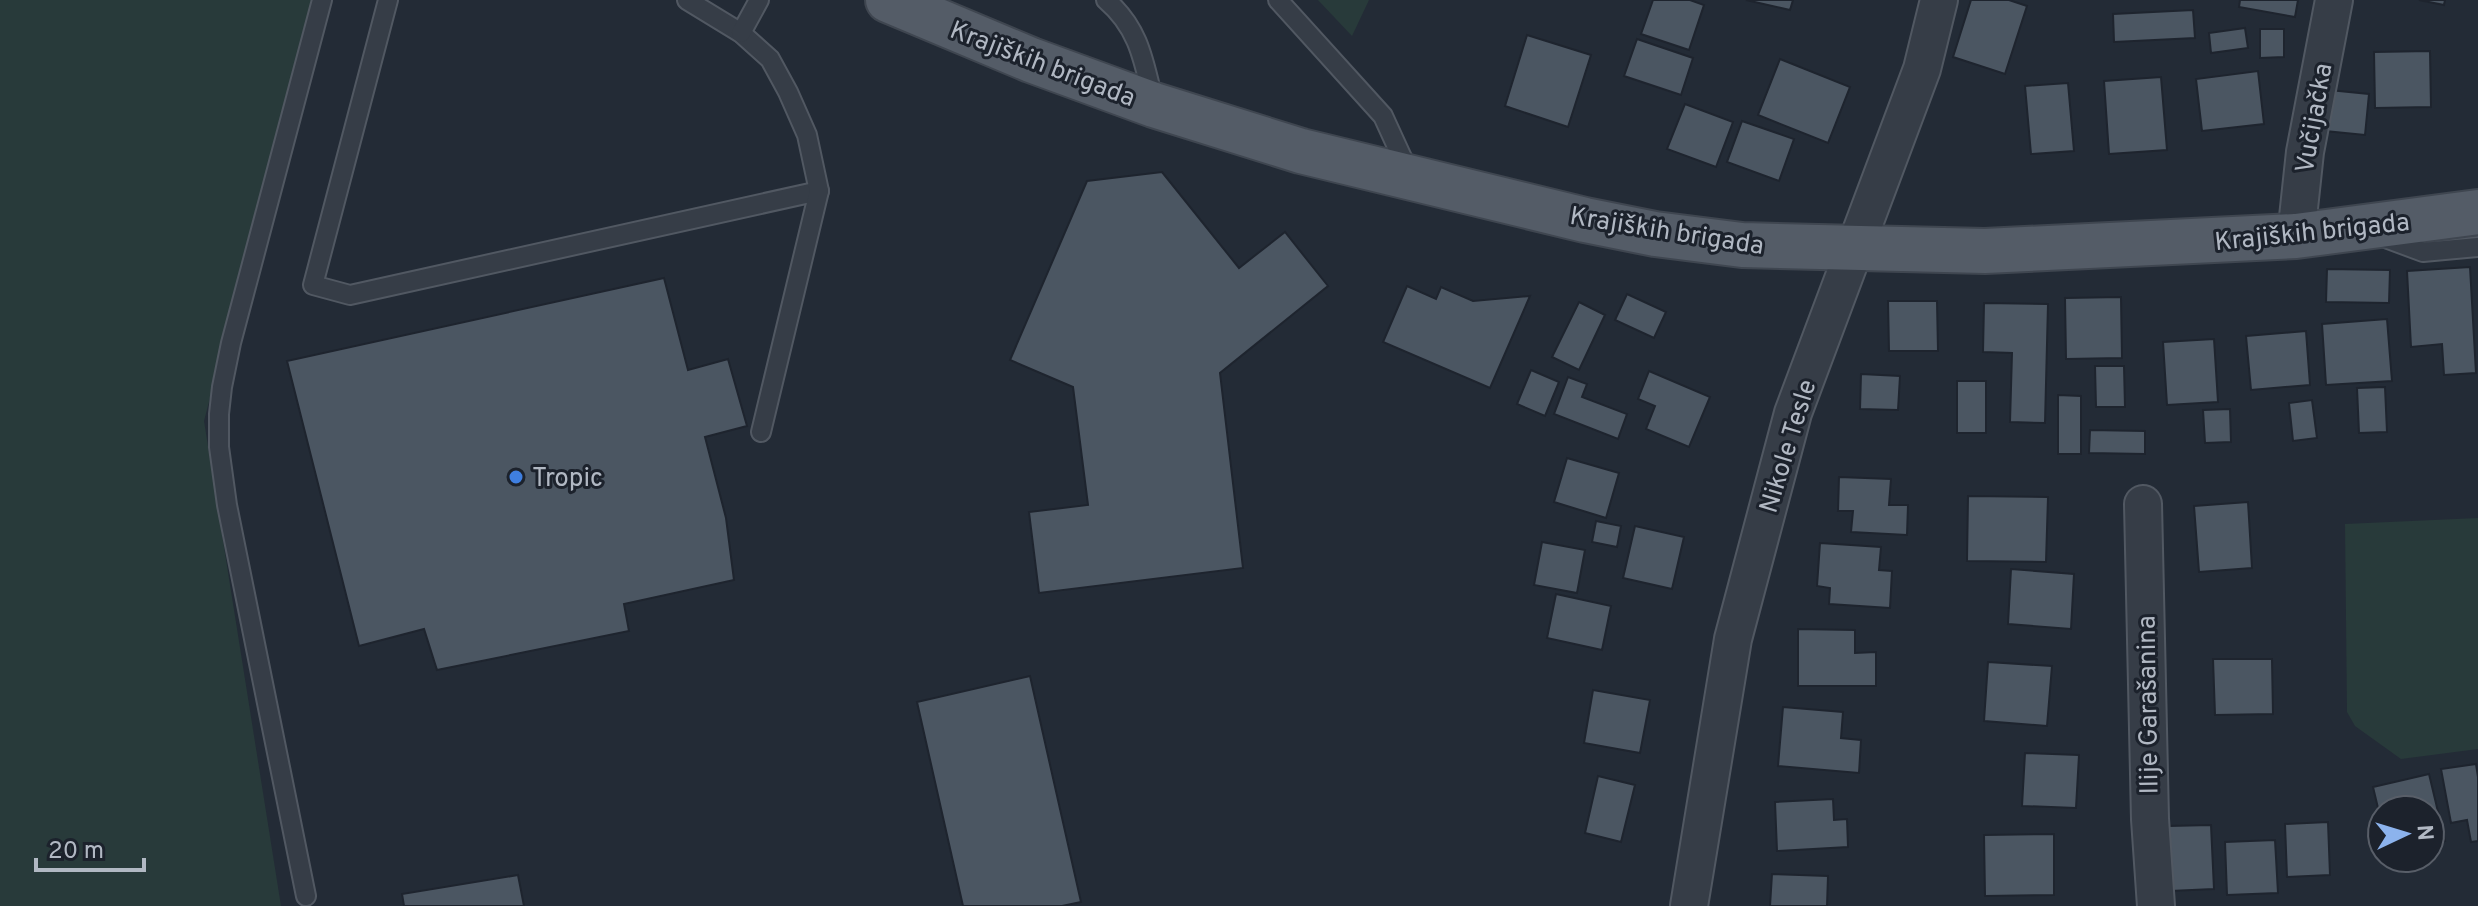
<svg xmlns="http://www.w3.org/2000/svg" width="2478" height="906" font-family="Overpass,sans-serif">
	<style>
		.green { fill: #283a3a }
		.building { fill: #4b5662; stroke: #1e242e; stroke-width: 2 }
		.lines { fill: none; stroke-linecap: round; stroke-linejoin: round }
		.service-casing { stroke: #515862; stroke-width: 22 }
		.minor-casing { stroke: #515862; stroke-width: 40 }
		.primary-casing { stroke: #3f4650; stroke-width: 48 }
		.service { stroke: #363d47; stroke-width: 18 }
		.minor { stroke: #363d47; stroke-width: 36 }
		.primary { stroke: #545c67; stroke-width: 44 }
		.shop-dot { fill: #3f7fe0; stroke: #1c222c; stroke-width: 3 }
		.labels { text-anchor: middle; stroke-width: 6; stroke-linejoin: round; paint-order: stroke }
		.street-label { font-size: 26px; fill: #b1b8c3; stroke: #1c222c }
		.poi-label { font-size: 26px; fill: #b1b8c3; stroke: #1c222c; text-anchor: start }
	</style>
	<rect width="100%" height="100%" fill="#232b36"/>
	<g class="green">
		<polygon points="0,0 314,0 204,421 281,906 0,906"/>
		<polygon points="1318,0 1369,0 1352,36"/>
		<polygon points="2478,518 2478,749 2401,759 2355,726 2347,712 2345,524"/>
	</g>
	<g class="building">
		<polygon points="1653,0 1690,0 1704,5 1689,50 1641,34"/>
		<polygon points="1746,0 1793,0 1790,10"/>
		<polygon points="1971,0 2009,0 2027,6 2005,74 1953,57"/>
		<polygon points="2240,0 2298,0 2295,17 2239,7"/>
		<polygon points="2419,0 2445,0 2444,5"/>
		<polygon points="2193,10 2195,38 2114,42 2113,14"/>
		<polygon points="2245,28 2248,48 2211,53 2209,33"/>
		<polygon points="2260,29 2284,29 2284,57 2260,58"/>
		<polygon points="1527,35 1591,55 1568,127 1505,106"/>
		<polygon points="1637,39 1693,58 1681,95 1624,76"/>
		<polygon points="2430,51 2431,107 2375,108 2374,52"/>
		<polygon points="1780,59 1850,87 1828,143 1758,115"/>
		<polygon points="2258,71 2264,124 2202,131 2196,79"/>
		<polygon points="2161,77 2167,150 2109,154 2104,81"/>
		<polygon points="2068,83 2074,151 2031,154 2025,86"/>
		<polygon points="2329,90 2369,94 2365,135 2325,131"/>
		<polygon points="1685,104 1733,122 1716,167 1667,149"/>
		<polygon points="1742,121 1794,139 1779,181 1727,162"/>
		<polygon points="1162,172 1239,268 1285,232 1328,286 1220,373 1243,568 1039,593 1029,512 1088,505 1073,387 1010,360 1087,181"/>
		<polygon points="2470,267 2476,373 2444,375 2442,344 2411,347 2407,271"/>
		<polygon points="2327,269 2390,270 2389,303 2326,302"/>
		<polygon points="664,278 688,370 728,359 747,426 705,437 726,518 734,580 624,604 629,631 437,670 424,629 359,646 287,361"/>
		<polygon points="1407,286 1436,299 1441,287 1473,301 1530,296 1490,388 1383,342"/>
		<polygon points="1627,294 1666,312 1654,338 1615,320"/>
		<polygon points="2121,297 2122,358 2066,359 2065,298"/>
		<polygon points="1888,301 1937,301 1938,351 1889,351"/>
		<polygon points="1579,302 1605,315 1579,370 1552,357"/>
		<polygon points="1984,303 2048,304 2045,423 2010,422 2012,353 1983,352"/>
		<polygon points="2387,319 2392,381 2326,385 2322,324"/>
		<polygon points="2306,331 2310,385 2251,390 2246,336"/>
		<polygon points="2214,339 2218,402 2167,405 2163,342"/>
		<polygon points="2095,366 2124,366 2125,407 2096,407"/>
		<polygon points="1531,370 1559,382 1545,416 1517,404"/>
		<polygon points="1649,371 1710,397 1689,447 1646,429 1655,406 1638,399"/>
		<polygon points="1861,374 1900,376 1898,410 1860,409"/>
		<polygon points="1568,377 1587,384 1582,397 1627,414 1618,439 1554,414"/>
		<rect x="1957" y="381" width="29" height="52"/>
		<polygon points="2385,387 2387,432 2359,433 2357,388"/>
		<polygon points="2058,395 2081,396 2081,454 2058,454"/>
		<polygon points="2312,400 2317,438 2293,441 2289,403"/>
		<polygon points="2230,409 2231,442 2205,443 2203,410"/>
		<polygon points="2090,430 2145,431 2145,454 2089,453"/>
		<polygon points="1567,458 1619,473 1606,518 1554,502"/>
		<polygon points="1839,477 1891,479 1889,505 1908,505 1907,535 1851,532 1853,511 1838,511"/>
		<polygon points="1968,496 2048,497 2046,562 1967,561"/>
		<polygon points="2248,502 2252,568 2199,572 2194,506"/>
		<polygon points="1596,521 1621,526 1617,547 1592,542"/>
		<polygon points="1635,526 1684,537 1672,589 1623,578"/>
		<polygon points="1542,542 1585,550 1577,593 1534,585"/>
		<polygon points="1820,543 1881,547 1879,570 1892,571 1890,608 1829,604 1830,588 1817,586"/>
		<polygon points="2011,569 2074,574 2071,629 2008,624"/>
		<polygon points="1556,594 1611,606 1602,650 1547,638"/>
		<polygon points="1798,629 1855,630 1855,653 1876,652 1876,686 1798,686"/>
		<polygon points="2213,659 2272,659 2273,714 2215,715"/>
		<polygon points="1988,662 2052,666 2047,726 1984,721"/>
		<polygon points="1030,676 1081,902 1062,906 963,906 917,702"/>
		<polygon points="1593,690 1650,700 1640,753 1584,743"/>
		<polygon points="1783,707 1843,712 1841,738 1861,740 1859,773 1778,766"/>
		<polygon points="2025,753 2079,755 2076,808 2022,806"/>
		<polygon points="2476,764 2478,777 2478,841 2471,842 2467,820 2451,823 2441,769"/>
		<polygon points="2429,774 2445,841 2430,844 2430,810 2382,810 2382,825 2373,787"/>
		<polygon points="1598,776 1635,785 1621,842 1585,833"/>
		<polygon points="1833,799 1834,820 1847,819 1848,847 1777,851 1775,802"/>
		<polygon points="2328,822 2330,875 2287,877 2285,824"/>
		<polygon points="2211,825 2214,889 2170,891 2168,826"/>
		<polygon points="2054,834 2054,895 1985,896 1984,835"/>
		<polygon points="2275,840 2278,893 2227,895 2225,842"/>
		<polygon points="1772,874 1828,876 1827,906 1770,906"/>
		<polygon points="518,875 524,906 404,906 402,894"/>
	</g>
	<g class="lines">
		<defs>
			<g id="service">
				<polyline points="388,0 313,285 350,295 819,191"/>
				<polyline points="687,0 741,33 770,59 788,92 807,135 819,191 761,432"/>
				<path d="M 1106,0 C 1140,29 1144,63 1154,104"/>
				<polyline points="1278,0 1383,116 1410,175"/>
				<polyline points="741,33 759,0"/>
				<polyline points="2380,236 2423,252 2478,247"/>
				<polyline points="306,896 227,505 219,447 219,414 222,387 231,343 322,0"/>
			</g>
			<g id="minor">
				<polyline points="2296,236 2305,152 2334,0"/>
				<polyline points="2143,504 2150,819 2156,906"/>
				<polyline points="1689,906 1733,639 1793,413 1922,69 1939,0"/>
			</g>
			<polyline id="primary" points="888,0 1031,60 1154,105 1301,151 1585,220 1655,234 1742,245 1985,251 2296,236 2478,212"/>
		</defs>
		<use href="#service" class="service-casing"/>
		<use href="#minor" class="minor-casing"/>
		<use href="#primary" class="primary-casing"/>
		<use href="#service" class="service"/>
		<use href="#minor" class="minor"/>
		<use href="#primary" class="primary"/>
	</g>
	<circle class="shop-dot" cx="516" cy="477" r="8"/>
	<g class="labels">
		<g class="street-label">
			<text transform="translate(1043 63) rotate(21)" y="9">Krajiških brigada</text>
			<text transform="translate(2313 118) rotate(-80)" y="9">Vučijačka</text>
			<text transform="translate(1667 230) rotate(9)" y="9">Krajiških brigada</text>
			<text transform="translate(2312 231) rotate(-6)" y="9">Krajiških brigada</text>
			<text transform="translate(1787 446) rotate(-73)" y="9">Nikole Tesle</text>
			<text transform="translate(2147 705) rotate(-91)" y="9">Ilije Garašanina</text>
		</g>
		<g class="poi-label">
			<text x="532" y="486">Tropic</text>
		</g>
	</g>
	<g transform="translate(2406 834) rotate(86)"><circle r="38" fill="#1c222c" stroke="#585e68" stroke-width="2"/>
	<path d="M0-6L14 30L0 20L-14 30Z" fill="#8cb3ed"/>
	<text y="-12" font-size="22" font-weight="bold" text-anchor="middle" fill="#b1b8c3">N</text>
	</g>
	<path d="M36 858v12h108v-12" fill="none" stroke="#b1b8c3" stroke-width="4"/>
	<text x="48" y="858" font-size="24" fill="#b1b8c3" stroke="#1c222c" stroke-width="6" paint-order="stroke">20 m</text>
</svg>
